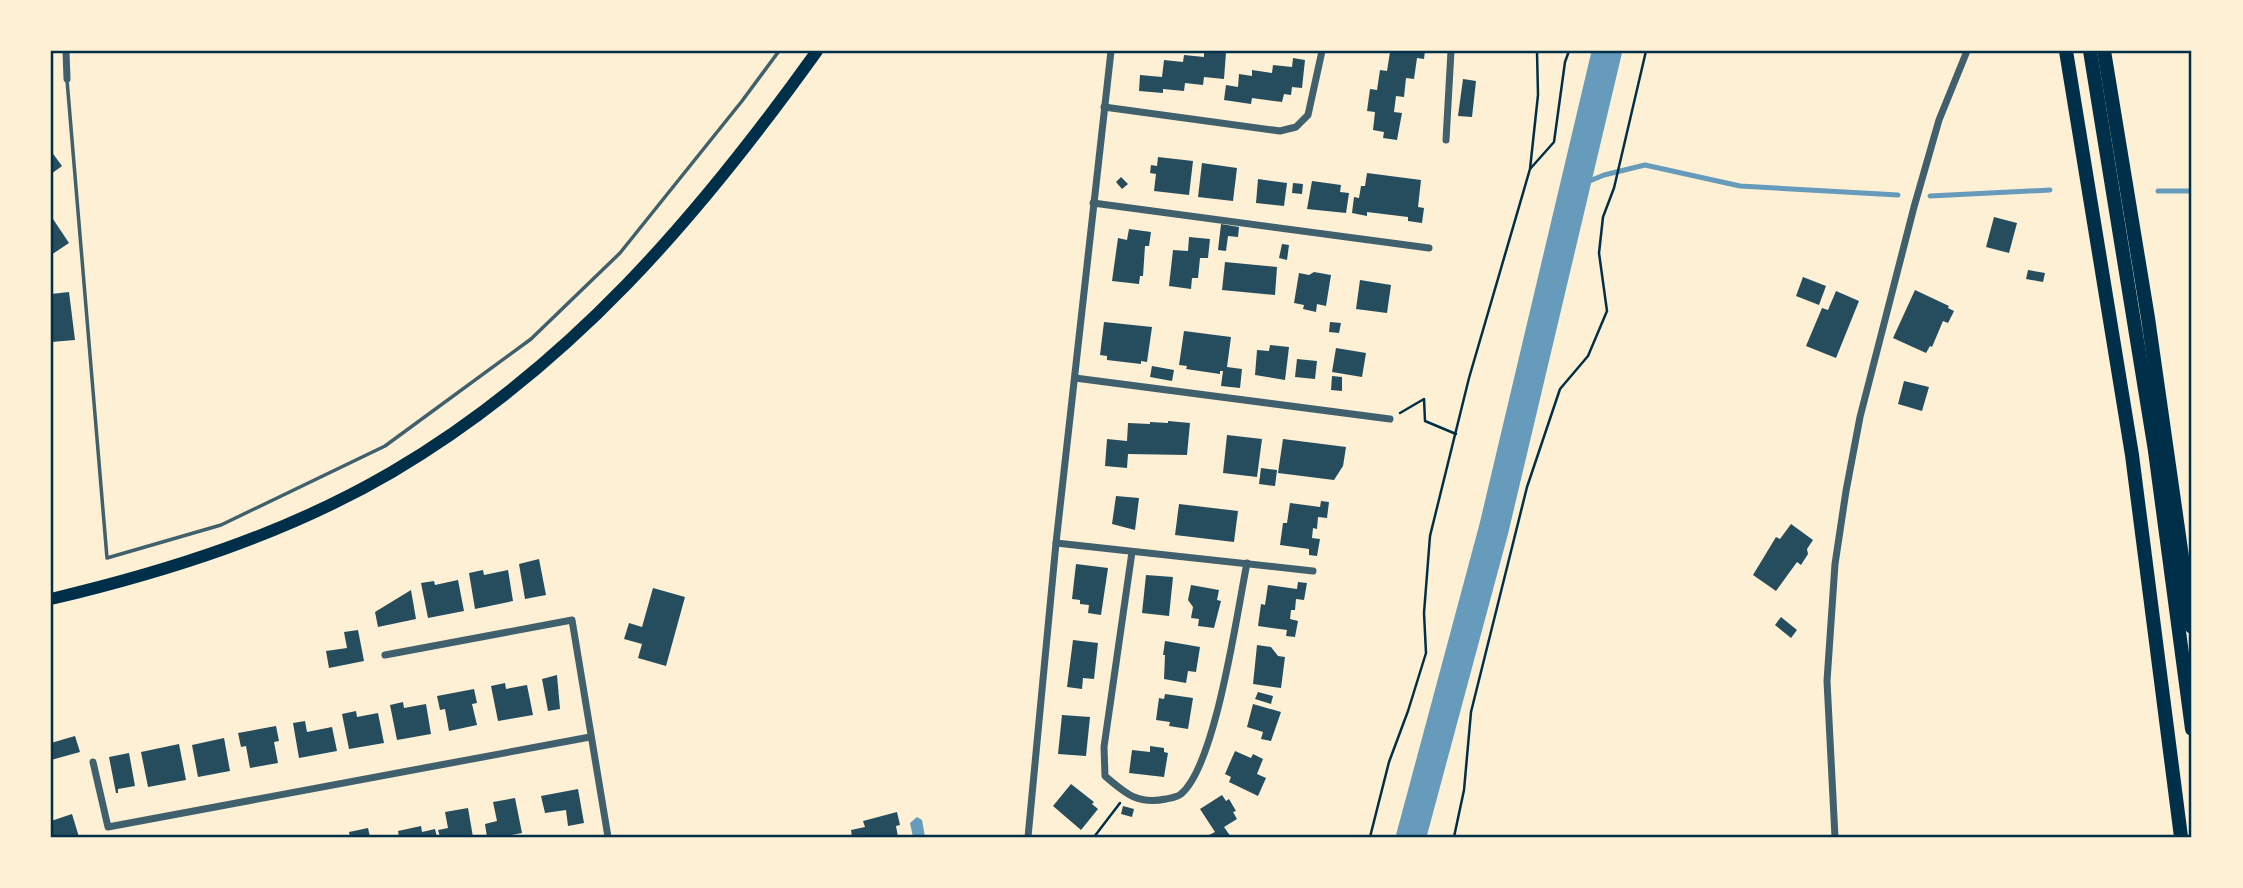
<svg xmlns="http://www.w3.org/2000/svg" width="2243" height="888" font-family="Karla,sans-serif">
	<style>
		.water { fill: #669bbc }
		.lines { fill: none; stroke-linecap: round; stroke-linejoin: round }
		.stream { stroke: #669bbc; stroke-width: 5 }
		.river { stroke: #669bbc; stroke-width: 30 }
		.building { fill: #264d5e }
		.path { stroke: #003049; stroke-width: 2.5 }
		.service { stroke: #3f606c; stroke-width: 3.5 }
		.minor { stroke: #3f606c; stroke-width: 7 }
		.trunk { stroke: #003049; stroke-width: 12 }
		.motorway { stroke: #003049; stroke-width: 14 }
		.neatline { fill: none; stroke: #003049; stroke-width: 2.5 }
	</style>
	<rect width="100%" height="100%" fill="#fdf0d5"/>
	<polygon class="water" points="917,817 922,820 925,837 913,837 910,823"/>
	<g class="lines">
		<g class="stream">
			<polyline points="1575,187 1604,175 1645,165 1740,186 1898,195"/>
			<polyline points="2158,191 2192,191"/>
			<polyline points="1930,196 2050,190"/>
		</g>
		<polyline class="river" points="1411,837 1494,528 1607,51"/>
	</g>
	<g class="building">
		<polygon points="1204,51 1226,52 1224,79 1204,77 1203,85 1185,83 1184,91 1163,89 1163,93 1139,91 1140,75 1162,77 1164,60 1183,62 1184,55 1204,57"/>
		<polygon points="1397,51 1425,51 1424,59 1417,58 1414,79 1406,78 1404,97 1396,96 1394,112 1402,113 1397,140 1383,138 1384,132 1373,130 1375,112 1367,111 1370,89 1377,90 1380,70 1387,71 1390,52 1397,53"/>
		<polygon points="1293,58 1305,60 1302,88 1292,87 1291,95 1284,94 1282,102 1252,98 1251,104 1224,100 1226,85 1238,87 1239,74 1252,76 1252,70 1272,73 1273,65 1292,67"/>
		<polygon points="1463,79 1476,81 1472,117 1458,116"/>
		<polygon points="51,151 62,166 51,174"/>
		<polygon points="1158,157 1193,161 1189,195 1154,191 1156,174 1150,173 1151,165 1157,166"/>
		<polygon points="1202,163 1237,168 1233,201 1198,197"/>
		<polygon points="1367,173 1421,180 1418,207 1424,208 1422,223 1408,221 1408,217 1367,212 1367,216 1352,213 1354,197 1359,198 1361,186 1365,186"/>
		<polygon points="1121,177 1128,184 1122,189 1116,182"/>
		<polygon points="1258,179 1287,183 1284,206 1256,203"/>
		<polygon points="1312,181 1341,185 1340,192 1349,193 1346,213 1307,209"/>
		<polygon points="1293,183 1303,184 1302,194 1292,193"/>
		<polygon points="51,216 69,243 51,255"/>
		<polygon points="1994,217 2017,223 2009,253 1986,247"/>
		<polygon points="1221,224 1239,227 1238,237 1228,236 1226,251 1218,250"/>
		<polygon points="1129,229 1151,232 1149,246 1145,246 1143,276 1140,276 1139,284 1112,281 1118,238 1127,240"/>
		<polygon points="1189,237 1210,239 1208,258 1200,258 1198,278 1192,278 1191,289 1169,286 1173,250 1188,251"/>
		<polygon points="1282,244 1289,245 1287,260 1279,258"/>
		<polygon points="1225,262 1277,267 1275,295 1222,290"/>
		<polygon points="2028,270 2045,273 2043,282 2026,279"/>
		<polygon points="1314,272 1331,275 1326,306 1317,304 1316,312 1303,309 1304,305 1294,303 1299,273 1309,275"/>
		<polygon points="1803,277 1826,286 1819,305 1796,296"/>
		<polygon points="1360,280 1391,285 1387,313 1356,309"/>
		<polygon points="1915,290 1949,306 1948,308 1954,311 1948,323 1943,321 1932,347 1930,346 1926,353 1893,338"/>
		<polygon points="1836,291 1859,301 1836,358 1806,346 1822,308 1828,310"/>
		<polygon points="69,292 75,340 51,342 51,294"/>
		<polygon points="1104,322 1152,327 1147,362 1141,361 1141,364 1107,360 1107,356 1100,355"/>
		<polygon points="1330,322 1341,323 1339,333 1329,332"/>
		<polygon points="1184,331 1231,337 1227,367 1242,369 1240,388 1221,386 1223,371 1220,371 1220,374 1186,369 1187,366 1179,365"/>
		<polygon points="1270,345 1289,347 1285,380 1255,375 1257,350 1269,351"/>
		<polygon points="1336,348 1366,353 1362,377 1332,372"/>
		<polygon points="1297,359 1317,361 1315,379 1295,377"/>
		<polygon points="1152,366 1174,370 1172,381 1150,377"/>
		<polygon points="1332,376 1342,377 1342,391 1331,390"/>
		<polygon points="1904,381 1929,387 1922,411 1898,404"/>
		<polygon points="1168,421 1190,423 1187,455 1128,454 1127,468 1105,466 1107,439 1127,441 1128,423 1150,424 1150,422 1168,423"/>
		<polygon points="1227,435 1262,439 1257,477 1223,473"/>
		<polygon points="1283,439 1346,447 1343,466 1334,480 1278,473"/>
		<polygon points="1261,468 1277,470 1275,486 1259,484"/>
		<polygon points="1116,496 1139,498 1135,530 1112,524"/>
		<polygon points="1321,501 1329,502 1327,518 1318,517 1317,529 1313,528 1312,538 1320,539 1317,556 1309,555 1309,549 1280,545 1283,523 1287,523 1290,503 1320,507"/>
		<polygon points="1179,504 1238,511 1234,542 1175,535"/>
		<polygon points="1791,524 1813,540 1807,549 1808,554 1801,565 1797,562 1776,591 1753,575 1776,537 1780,539"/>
		<polygon points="539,559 546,595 525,599 519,564"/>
		<polygon points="1076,564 1108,568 1101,615 1088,613 1089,605 1080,604 1080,600 1072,599"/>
		<polygon points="483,570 484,575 508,570 513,601 475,609 469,573"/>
		<polygon points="1146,575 1173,577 1169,616 1142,613"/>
		<polygon points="458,580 464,611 428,618 421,583 434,581 435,585"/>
		<polygon points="1298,582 1307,583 1304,600 1296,599 1295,610 1291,610 1290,619 1298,621 1295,637 1286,636 1287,630 1258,626 1261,604 1265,605 1268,585 1297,589"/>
		<polygon points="1191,585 1219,590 1217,600 1221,601 1214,628 1198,626 1199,619 1191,618 1193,607 1188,600"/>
		<polygon points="653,588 685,597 666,666 638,658 642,644 624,639 629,623 642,627"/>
		<polygon points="411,590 416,619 378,627 375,612"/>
		<polygon points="1781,617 1797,630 1791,638 1775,625"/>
		<polygon points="358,630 364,661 329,668 326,651 347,648 344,632"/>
		<polygon points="1073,640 1098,643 1094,679 1083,678 1082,689 1067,687"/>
		<polygon points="1165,641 1200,647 1196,672 1188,671 1186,683 1164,679 1165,655 1163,655"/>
		<polygon points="1257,645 1271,647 1278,656 1285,657 1281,688 1253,684"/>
		<polygon points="557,675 560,709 548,711 542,679"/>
		<polygon points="505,683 506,689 527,685 533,715 498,721 491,686"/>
		<polygon points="474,689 477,703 472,704 477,725 449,731 445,709 440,710 437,696"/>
		<polygon points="1258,692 1273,696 1271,704 1255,699"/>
		<polygon points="1165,694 1193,698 1188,729 1169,726 1170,722 1156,720 1159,698 1164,699"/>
		<polygon points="403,702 404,708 426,704 431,734 397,740 390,705"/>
		<polygon points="1253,704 1281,712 1271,741 1261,739 1263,732 1247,727"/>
		<polygon points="356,711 357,717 378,713 384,743 349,749 342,714"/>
		<polygon points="1062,715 1090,717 1086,756 1058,754"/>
		<polygon points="305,721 307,732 332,727 337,751 299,758 293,723"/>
		<polygon points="276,726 279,741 274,742 278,763 250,768 246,746 241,747 238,733"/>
		<polygon points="75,736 80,752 51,760 51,743"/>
		<polygon points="224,738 230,771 198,777 192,745"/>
		<polygon points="179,744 186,780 148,787 141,752"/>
		<polygon points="1150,746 1164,748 1164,752 1168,753 1164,777 1129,773 1132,750 1150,752"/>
		<polygon points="1235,751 1251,758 1253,754 1263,759 1257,774 1266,778 1258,796 1229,782 1231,777 1225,774"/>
		<polygon points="129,753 135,786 118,789 118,793 116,793 109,757"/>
		<polygon points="1071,784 1094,802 1092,804 1098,809 1081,830 1053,806"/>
		<polygon points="578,789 584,823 568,826 566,810 545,813 541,796"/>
		<polygon points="1222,795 1226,801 1229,799 1236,811 1233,812 1237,819 1224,827 1231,837 1210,837 1209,835 1215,832 1200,809"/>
		<polygon points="515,798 522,833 502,837 487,837 485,824 497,821 493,802"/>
		<polygon points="1123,806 1134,809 1132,817 1121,814"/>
		<polygon points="468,808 473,837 440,837 438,830 448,828 445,812"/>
		<polygon points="897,812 900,825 896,826 898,837 852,837 851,830 865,827 863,821"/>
		<polygon points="72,814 79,837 51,837 51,821"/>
		<polygon points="421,826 422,832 435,829 437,837 399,837 398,831"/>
		<polygon points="368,828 370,837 350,837 349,832"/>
	</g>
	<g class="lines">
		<g class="path">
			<polyline points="1530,169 1554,142 1565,62 1569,51"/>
			<polyline points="1400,413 1424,399 1425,421 1456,434"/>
			<polyline points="1094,837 1120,803"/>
			<polyline points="1370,837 1389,762 1408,711 1426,653 1424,613 1430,536 1469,378 1530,169 1538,95 1537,51"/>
			<polyline points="1454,837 1464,790 1471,712 1527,487 1560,389 1588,356 1607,311 1599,253 1603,217 1614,188 1646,51"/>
		</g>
		<polyline class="service" points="67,80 107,558 221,525 385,446 531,339 620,253 742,101 779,51"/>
		<g class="minor">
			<polyline points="66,51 67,79"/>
			<polyline points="1104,107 1280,131 1296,127 1308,115 1322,51"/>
			<polyline points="1446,140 1451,51"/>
			<polyline points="1093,203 1429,248"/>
			<polyline points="1075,378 1390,419"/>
			<polyline points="1056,543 1313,571"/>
			<path d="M 1132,552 L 1104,747 L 1105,776 C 1126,794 1138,805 1166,799 C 1171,798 1178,797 1181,794 C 1216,765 1237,612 1247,563"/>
			<polyline points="385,655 572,620 608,837"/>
			<polyline points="93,762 108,827 590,737"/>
			<polyline points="1028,837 1056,543 1111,51"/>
			<polyline points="1835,837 1827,681 1835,564 1846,491 1860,417 1914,207 1939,120 1967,51"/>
		</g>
		<path class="trunk" d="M 51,599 C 169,571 286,534 392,472 C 570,367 698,217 817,51"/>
		<g class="motorway">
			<polyline points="2066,51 2132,455 2181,837"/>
			<polyline points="2090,51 2155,451 2192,729"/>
			<polyline points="2104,51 2148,318 2192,627"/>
		</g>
	</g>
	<rect width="2243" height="888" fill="none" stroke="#fdf0d5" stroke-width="105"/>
	<rect x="52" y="52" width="2138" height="784" class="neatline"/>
</svg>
